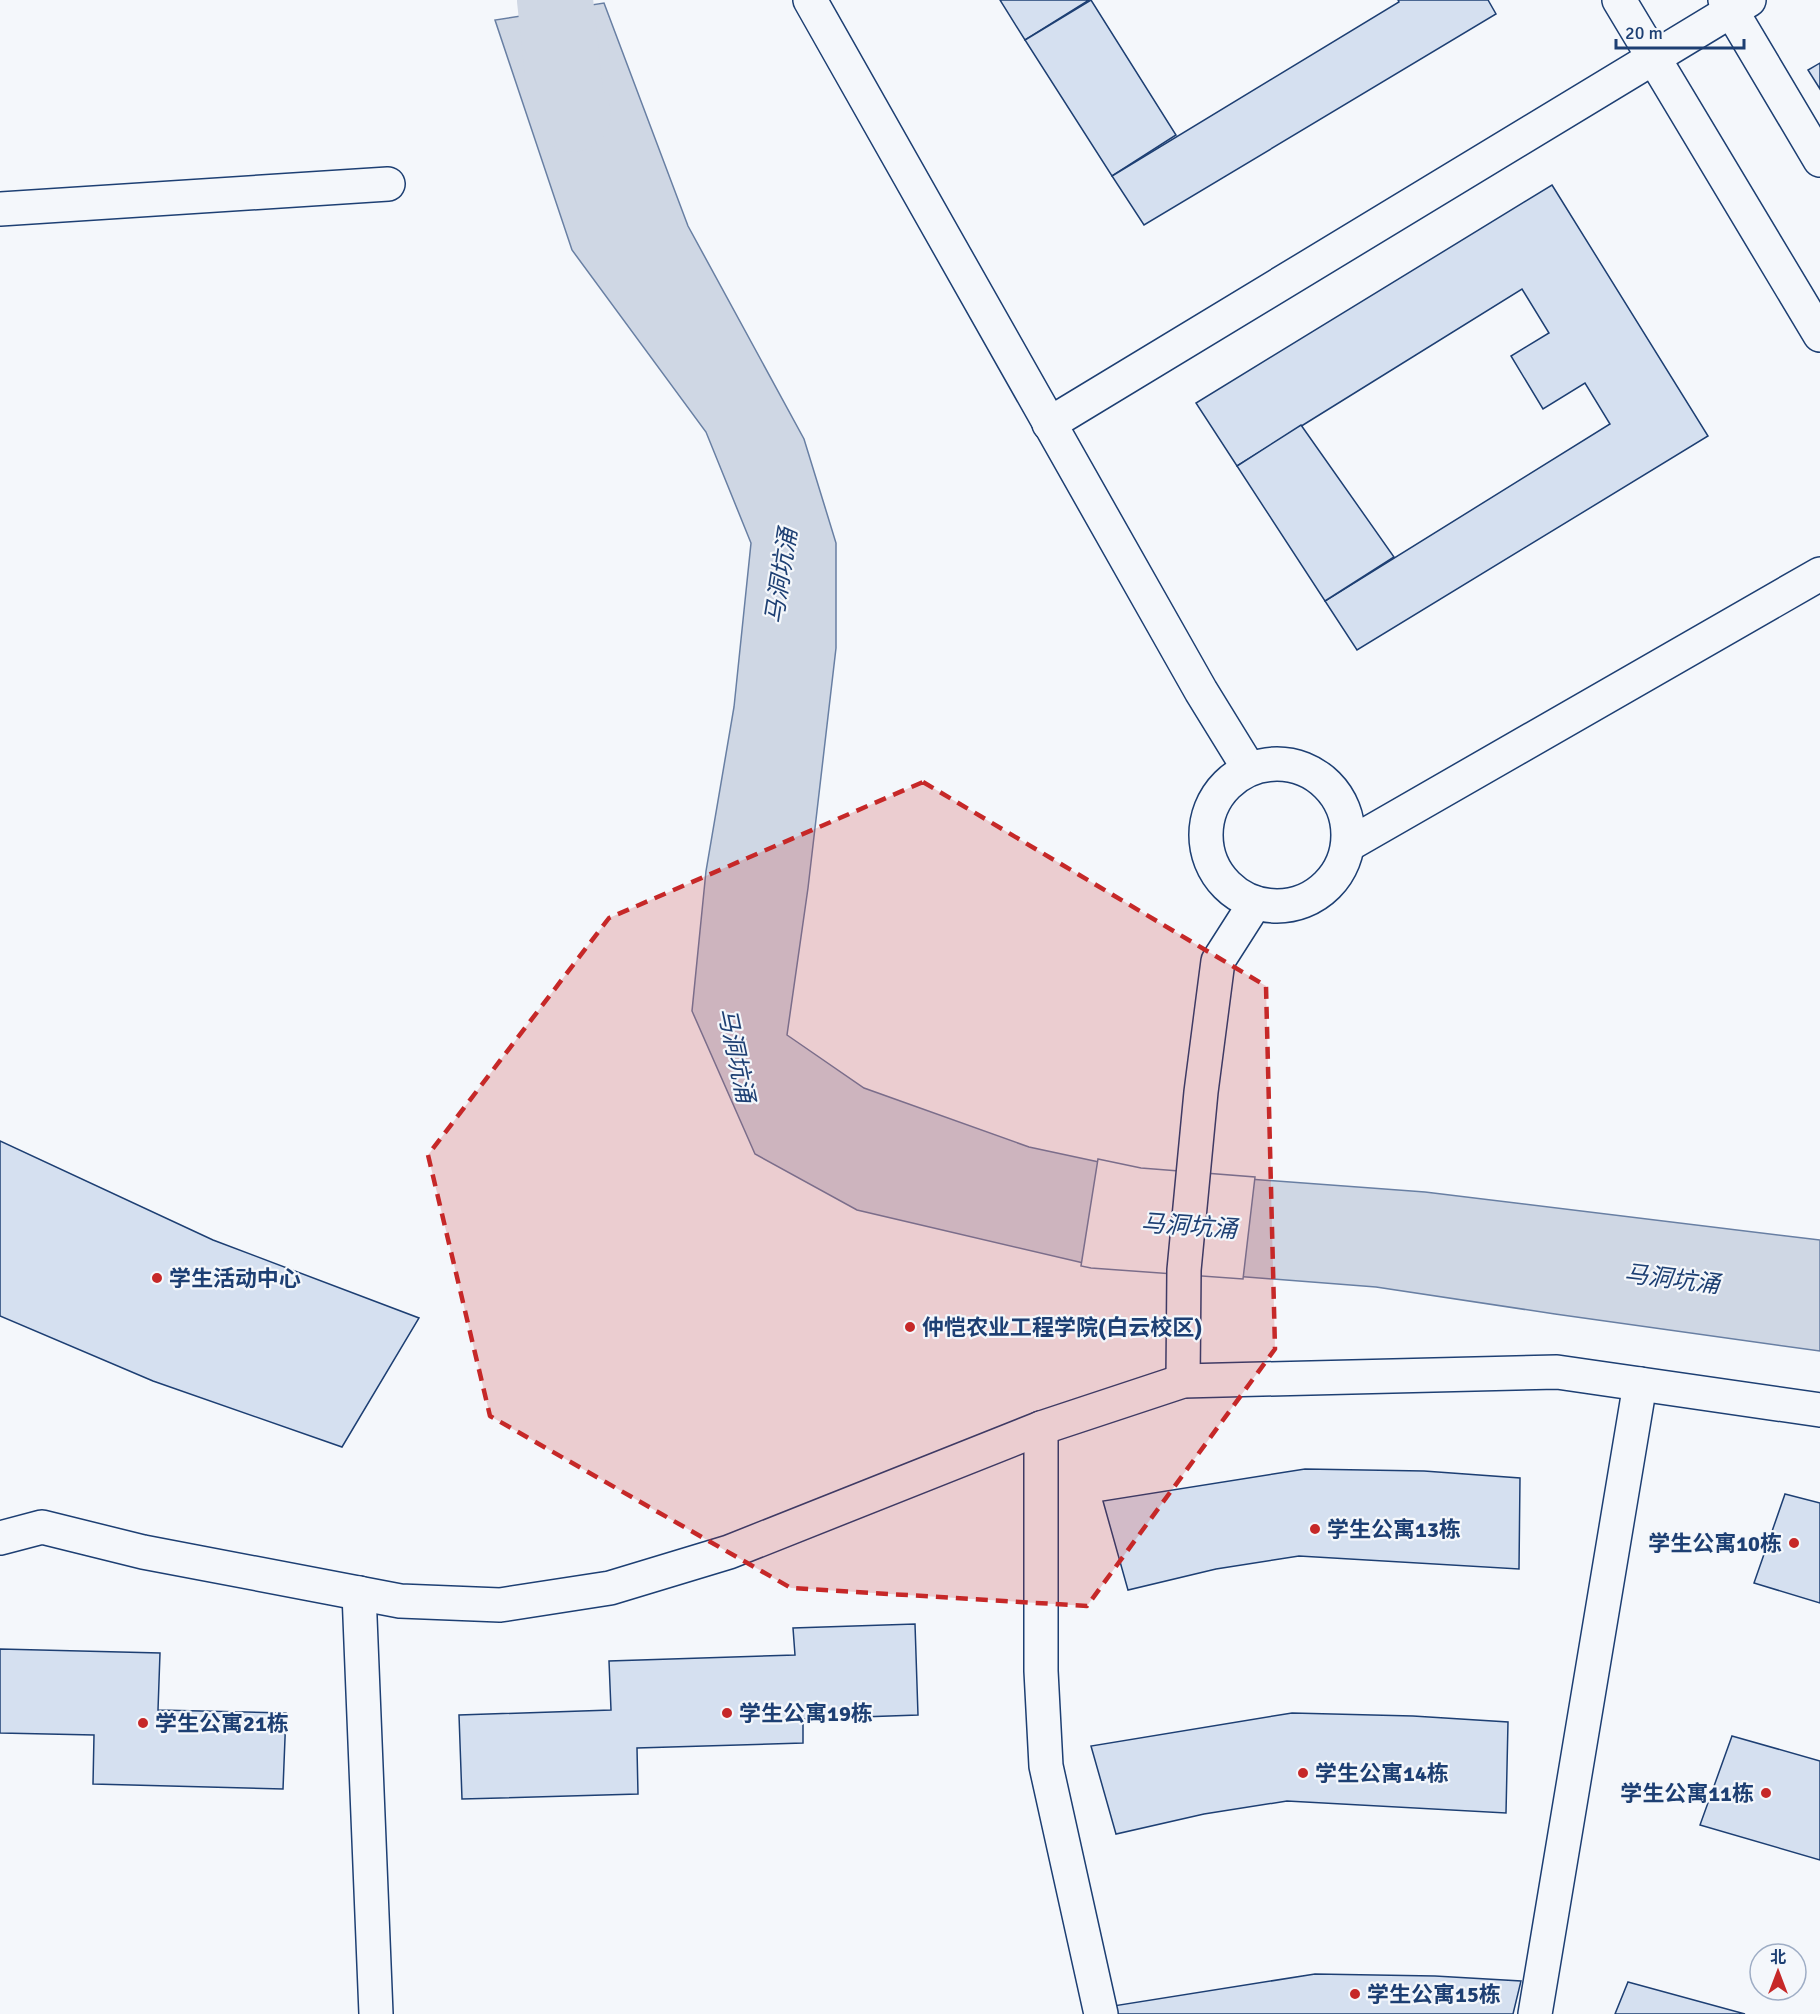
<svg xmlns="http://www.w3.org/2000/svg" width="1820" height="2014" font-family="Signika,'Noto Sans SC',sans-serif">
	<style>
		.water { fill: #cfd7e4; stroke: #687fa3; stroke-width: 1.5 }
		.pier { fill: #f4f7fb; stroke: #687fa3; stroke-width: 1.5 }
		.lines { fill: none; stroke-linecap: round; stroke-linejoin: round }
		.river { stroke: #cfd7e4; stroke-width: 76 }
		.building { fill: #d5e0f0; stroke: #1d3f73; stroke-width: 1.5 }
		.minor-casing { stroke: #1d3f73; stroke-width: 36 }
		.minor { stroke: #f4f7fb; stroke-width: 33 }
		.marked { fill: #c62828; fill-opacity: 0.2; stroke: #c62828; stroke-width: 4.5; stroke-dasharray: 12 8; stroke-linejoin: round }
		.poi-dot { fill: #c62828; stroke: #f4f7fb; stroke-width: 2 }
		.labels { text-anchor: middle; stroke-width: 4.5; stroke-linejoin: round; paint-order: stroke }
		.poi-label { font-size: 22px; font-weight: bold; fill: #1d3f73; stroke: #f4f7fb; text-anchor: start }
		.water-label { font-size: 24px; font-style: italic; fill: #1d3f73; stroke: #f4f7fb }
	</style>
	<rect width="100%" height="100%" fill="#f4f7fb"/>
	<polygon class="water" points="604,3 688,226 804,439 836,543 836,648 808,888 787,1035 864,1088 1029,1147 1141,1171 1425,1192 1820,1240 1820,1351 1555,1314 1376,1287 1092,1265 857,1210 755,1154 692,1011 706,871 734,707 751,543 706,432 572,250 495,20"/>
	<polygon class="pier" points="1098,1159 1141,1168 1255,1177 1243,1279 1091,1268 1081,1266"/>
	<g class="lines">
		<polyline class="river" points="555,0 566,101 573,114"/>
	</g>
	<g class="building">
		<polygon points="1000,0 1089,0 1025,40"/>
		<polygon points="1091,0 1176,135 1112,176 1025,40"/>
		<polygon points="1398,0 1488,0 1496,14 1144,225 1112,176 1399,2"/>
		<polygon points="1820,63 1820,89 1808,70"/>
		<polygon points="1552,185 1708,436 1357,650 1325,601 1610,424 1585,383 1543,409 1511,356 1549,333 1522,289 1237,466 1196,403"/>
		<polygon points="1301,425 1394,557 1325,601 1237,466"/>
		<polygon points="0,1141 213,1240 419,1318 342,1447 153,1381 0,1316"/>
		<polygon points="1305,1469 1424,1471 1520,1478 1519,1569 1299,1556 1216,1569 1128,1590 1103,1501"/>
		<polygon points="1785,1494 1820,1503 1820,1603 1754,1583"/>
		<polygon points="915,1624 918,1715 803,1719 803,1743 637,1748 638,1794 462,1799 459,1715 611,1710 609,1661 795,1655 793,1628"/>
		<polygon points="0,1649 160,1653 158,1710 286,1713 283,1789 93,1784 94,1735 0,1733"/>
		<polygon points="1292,1713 1413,1716 1508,1722 1506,1813 1287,1801 1204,1814 1116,1834 1091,1746"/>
		<polygon points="1732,1736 1820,1761 1820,1860 1700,1825"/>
		<polygon points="1315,1974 1435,1976 1521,1981 1513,2014 1115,2014 1113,2006"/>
		<polygon points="1628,1982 1745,2014 1615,2014"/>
	</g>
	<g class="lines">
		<defs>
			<g id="minor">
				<polyline points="810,0 1201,691 1249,769"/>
				<polyline points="1619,0 1820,335"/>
				<polyline points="1725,0 1820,160"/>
				<polyline points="0,209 388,184"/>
				<polyline points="1049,424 1749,0"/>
				<circle cx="1277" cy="835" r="71"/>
				<polyline points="1348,845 1820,574"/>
				<polyline points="1183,1381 1184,1270 1201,1092 1218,961 1255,903"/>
				<polyline points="1041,1428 1041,1671 1046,1766 1101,2014"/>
				<polyline points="0,1538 42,1527 143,1552 400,1601 500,1605 610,1588 729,1552 1041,1428 1183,1381 1557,1372 1820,1410"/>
				<polyline points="359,1593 376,2014"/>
				<polyline points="1535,2014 1640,1384"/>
			</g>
		</defs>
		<use href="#minor" class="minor-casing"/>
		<use href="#minor" class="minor"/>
	</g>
	<path class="marked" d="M 923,782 L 1266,986 L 1275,1349 L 1087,1606 L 791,1588 L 490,1416 L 428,1155 L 609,918 Z"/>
	<g class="poi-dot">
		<circle cx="157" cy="1278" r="6"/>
		<circle cx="910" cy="1327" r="6"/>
		<circle cx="1315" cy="1529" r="6"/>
		<circle cx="1794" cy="1543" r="6"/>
		<circle cx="727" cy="1713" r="6"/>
		<circle cx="143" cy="1723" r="6"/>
		<circle cx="1303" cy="1773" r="6"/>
		<circle cx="1766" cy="1793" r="6"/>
		<circle cx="1355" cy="1994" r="6"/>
	</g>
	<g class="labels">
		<g class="poi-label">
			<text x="169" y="1286">学生活动中心</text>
			<text x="922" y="1335">仲恺农业工程学院(白云校区)</text>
			<text x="1327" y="1537">学生公寓13栋</text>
			<text x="1782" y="1551" text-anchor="end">学生公寓10栋</text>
			<text x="739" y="1721">学生公寓19栋</text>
			<text x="155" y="1731">学生公寓21栋</text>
			<text x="1315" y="1781">学生公寓14栋</text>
			<text x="1754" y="1801" text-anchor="end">学生公寓11栋</text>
			<text x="1367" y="2002">学生公寓15栋</text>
		</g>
		<g class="water-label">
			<text transform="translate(781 576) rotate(-81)" y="8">马洞坑涌</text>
			<text transform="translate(736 1055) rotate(78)" y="8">马洞坑涌</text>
			<text transform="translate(1189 1226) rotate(4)" y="8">马洞坑涌</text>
			<text transform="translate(1672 1279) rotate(7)" y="8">马洞坑涌</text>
		</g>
	</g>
	<g transform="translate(1778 1972)"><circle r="28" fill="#f4f7fb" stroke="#9eadc5" stroke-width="1.5"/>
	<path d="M0-4.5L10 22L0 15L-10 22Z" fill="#c62828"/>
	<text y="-9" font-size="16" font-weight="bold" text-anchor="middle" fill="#1d3f73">北</text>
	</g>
	<path d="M1616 39v9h128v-9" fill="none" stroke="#1d3f73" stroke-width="3"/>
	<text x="1625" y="39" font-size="18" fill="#1d3f73" stroke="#f4f7fb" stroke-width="4.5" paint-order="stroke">20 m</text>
</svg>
